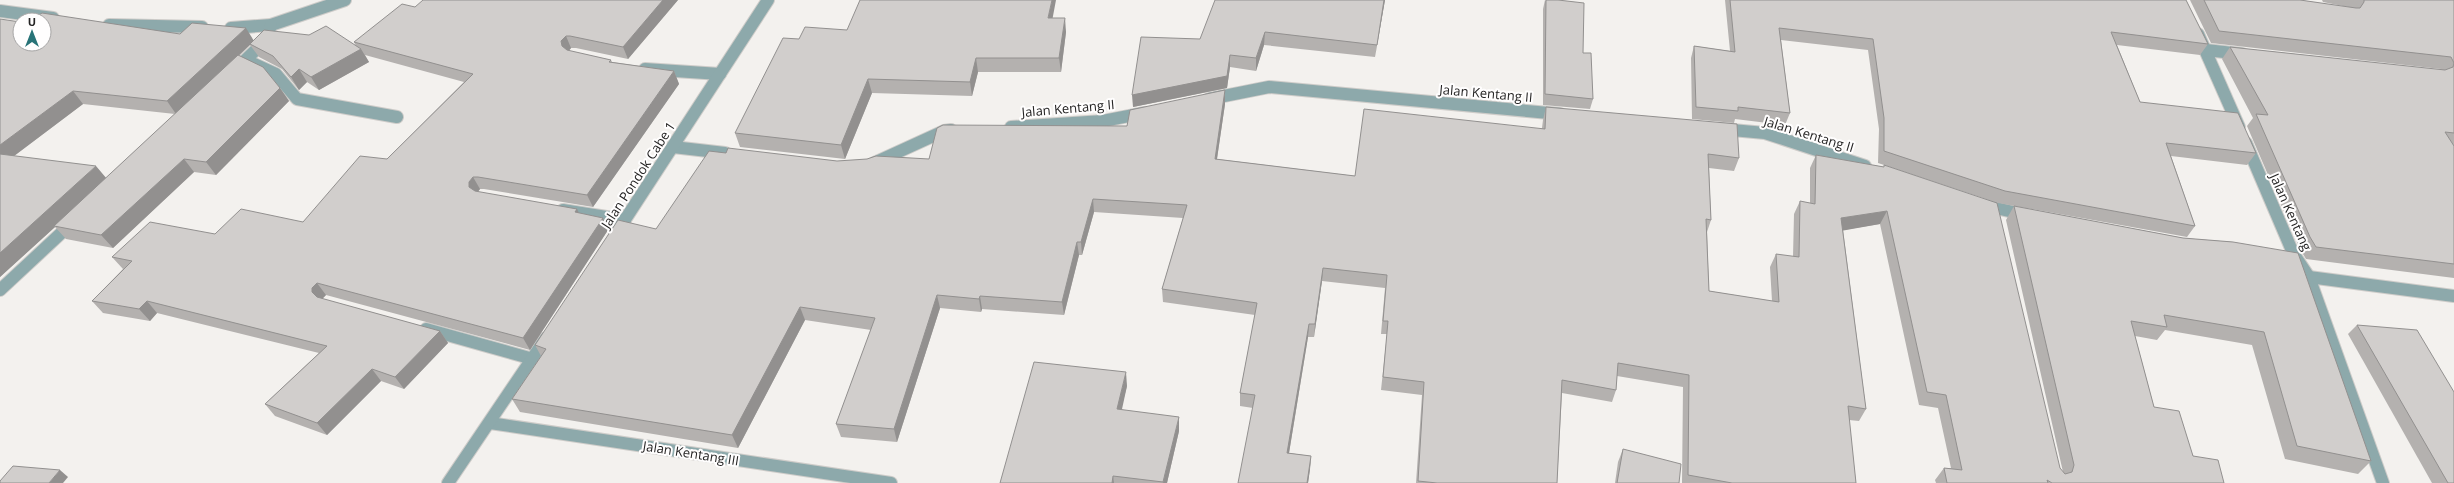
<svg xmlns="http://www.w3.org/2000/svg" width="2454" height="483" font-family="'Open Sans',sans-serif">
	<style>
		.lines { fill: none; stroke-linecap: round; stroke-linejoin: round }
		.minor-casing { stroke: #ceccc9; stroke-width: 14 }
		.minor { stroke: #8da9ab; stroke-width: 12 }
		.wall { fill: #b4b1af; fill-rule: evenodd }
		.shaded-wall { fill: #92908f }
		.building { fill: #d1cecc; stroke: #92908f }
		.labels { text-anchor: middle; stroke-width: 4; stroke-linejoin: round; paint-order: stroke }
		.street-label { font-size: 13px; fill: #242323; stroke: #fffefe }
	</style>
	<rect width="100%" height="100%" fill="#f3f1ee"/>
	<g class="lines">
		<defs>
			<g id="minor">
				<polyline points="0,11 53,18"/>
				<polyline points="109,25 202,27"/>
				<polyline points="231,28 271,25 345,0"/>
				<polyline points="2198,34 2239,127"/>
				<polyline points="2206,50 2242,54"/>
				<polyline points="250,62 276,74 297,99 397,117"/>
				<polyline points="645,69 720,74"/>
				<polyline points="234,71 266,40 271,25"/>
				<polyline points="1209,99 1269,87 1560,114"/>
				<polyline points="1011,127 1103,121 1144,113"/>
				<polyline points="1721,129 1765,133 1865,166"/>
				<polyline points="2246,143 2293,253 2309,277 2383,483"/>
				<polyline points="673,147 725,153"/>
				<polyline points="874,163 944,131 951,130"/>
				<polyline points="1983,205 2026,215"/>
				<polyline points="563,210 625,220"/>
				<polyline points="615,235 768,0"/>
				<polyline points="2309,277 2454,296"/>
				<polyline points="0,290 72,223"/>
				<polyline points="426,329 533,359"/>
				<polyline points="490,423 891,483"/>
				<polyline points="448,483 546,338"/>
			</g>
		</defs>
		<use href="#minor" class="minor-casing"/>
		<use href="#minor" class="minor"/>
	</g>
	<g class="wall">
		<path d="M 678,0 L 628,59 L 576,48 L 571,48 L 569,51 L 611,60 L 612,62 L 674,71 L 679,84 L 593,207 L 484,189 L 480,189 L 478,192 L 603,218 L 608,230 L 530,350 L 326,295 L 322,299 L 440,331 L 448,343 L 404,389 L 381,381 L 327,435 L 275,416 L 265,404 L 319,353 L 157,313 L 150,321 L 103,313 L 92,301 L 123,269 L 112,257 L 215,234 L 303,222 L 387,159 L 464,82 L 365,55 L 369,62 L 319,90 L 307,82 L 299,90 L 282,69 L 259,57 L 250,45 L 239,56 L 280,88 L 289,101 L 216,175 L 194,172 L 113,248 L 66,239 L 55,227 L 0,277 L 0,19 L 20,44 L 180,34 L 254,41 L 356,46 L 354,42 L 415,7 ZM 83,104 L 175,114 L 106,178 L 14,156 Z"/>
		<polygon points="1385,0 1375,57 1264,45 1256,71 1230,67 1227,88 1133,107 1200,39"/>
		<polygon points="1545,0 1583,53 1593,99 1590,109 1543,105 1543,9"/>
		<polygon points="1725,0 2186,0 2208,44 2200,55 2117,45 2140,102 2256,153 2247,165 2171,156 2195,226 2187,237 1998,203 1878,163 1879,129 1868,50 1781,40 1790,113 1785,125 1735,119 1734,123 1692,119 1691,58 1694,46 1730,51"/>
		<polygon points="2190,0 2300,0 2353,8 2323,2 2322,0 2454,0 2454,278 2306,259 2300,249 2247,126 2253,118 2222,59 2230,47 2441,70 2441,69 2211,43"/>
		<polygon points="1053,18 1066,32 1061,72 978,72 972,96 872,93 845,159 740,147 735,133 799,39 847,30"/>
		<polygon points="1225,104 1217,159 1355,176 1542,128 1543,120 1546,107 1739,158 1734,171 1709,168 1711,220 1707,232 1709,291 1772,301 1770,267 1776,254 1793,257 1794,214 1800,201 1810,203 1810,168 1816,155 1884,167 1884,165 2060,468 2063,472 2006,220 2014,206 2183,238 2233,242 2371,461 2358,474 2285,459 2252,345 2165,330 2157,340 2135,336 2154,407 2193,456 2224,483 1936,483 1935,480 1944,468 1951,468 1938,408 1919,405 1880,224 1843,230 1866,409 1859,421 1849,420 1856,483 1682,483 1683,387 1617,376 1616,390 1612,402 1562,393 1557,483 1416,483 1422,395 1381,390 1387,334 1381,334 1385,288 1322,281 1314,337 1308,337 1289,453 1311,456 1310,469 1308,483 1253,408 1240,406 1240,393 1255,315 1163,302 1162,289 1183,218 1094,212 1082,255 1079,255 1064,315 982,309 981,312 940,308 897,442 841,437 836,424 871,330 805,320 738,448 520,412 512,399 541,356 535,345 656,229 726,153 837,161 929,159 1127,126"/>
		<polygon points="2357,325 2454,483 2432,483 2348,334"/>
		<polygon points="1127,386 1121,409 1179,431 1167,483 1000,483"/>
		<polygon points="1623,449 1679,483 1615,483 1618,462"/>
	</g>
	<g class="shaded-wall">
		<polygon points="663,0 678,0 628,59 623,47"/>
		<polygon points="1052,0 1056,0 1050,32 1048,18"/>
		<polygon points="1384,0 1385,0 1375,57 1377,45"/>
		<polygon points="1065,18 1066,32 1061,72 1059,58"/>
		<polygon points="246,28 254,41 176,114 167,101"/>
		<polygon points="1265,32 1264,45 1256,71 1256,58"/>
		<polygon points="566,36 571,48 567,53 562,46 561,41"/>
		<polygon points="361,49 369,62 319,90 311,77"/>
		<polygon points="1230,55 1230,67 1227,88 1133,107 1132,95"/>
		<polygon points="976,58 978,72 972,96 970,82"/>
		<polygon points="299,69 307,82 299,90 291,77"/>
		<polygon points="674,71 679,84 593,207 587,195"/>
		<polygon points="868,79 872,93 845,159 841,145"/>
		<polygon points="280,88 289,101 216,175 206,162"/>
		<polygon points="1225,90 1225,104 1215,172 1215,159"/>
		<polygon points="73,91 83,104 2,165 0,163 0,145"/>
		<polygon points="184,159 194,172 113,248 101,235"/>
		<polygon points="96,166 107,179 54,226 55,227 0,277 0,253"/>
		<polygon points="473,177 480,189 476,194 469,187 469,182"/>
		<polygon points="1093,199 1094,212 1082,255 1081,242"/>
		<polygon points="577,209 583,221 575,212"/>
		<polygon points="1887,211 1880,224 1835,232 1841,218"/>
		<polygon points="603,218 608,230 530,350 523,338"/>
		<polygon points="1077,242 1079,255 1064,315 1062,302"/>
		<polygon points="1323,268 1322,281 1314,337 1315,324"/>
		<polygon points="317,283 326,295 321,300 321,303 312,292 312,288"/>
		<polygon points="937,295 940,308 897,442 894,429"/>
		<polygon points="980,296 982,309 981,312 979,299"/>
		<polygon points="147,301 157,313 150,321 139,309"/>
		<polygon points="800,307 805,320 738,448 732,435"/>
		<polygon points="1309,324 1308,337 1287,465 1287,453"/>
		<polygon points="440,331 448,343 404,389 395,377"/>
		<polygon points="372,369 381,381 327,435 317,423"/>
		<polygon points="1126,372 1127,386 1119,423 1117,409"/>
		<polygon points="1179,417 1179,431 1167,483 1163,483"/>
		<polygon points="1311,456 1310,469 1308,483 1307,483"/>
		<polygon points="60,470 68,477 63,483 49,483"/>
		<polygon points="1113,476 1114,483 1112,483"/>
	</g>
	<g class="building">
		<polygon points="423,0 663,0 623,47 570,36 566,36 561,41 562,46 567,50 611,60 609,62 674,71 587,195 478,177 473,177 469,182 469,187 475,191 577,209 575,212 603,218 523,338 317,283 312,288 312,292 317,297 440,331 395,377 372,369 317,423 265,404 327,346 147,301 139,309 92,301 132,261 112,257 150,222 215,234 241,209 303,222 360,156 387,159 473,74 354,42 402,4 415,7"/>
		<polygon points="860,0 1052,0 1048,18 1065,18 1059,58 976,58 970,82 868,79 841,145 735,133 783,38 799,39 805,27 847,30"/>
		<polygon points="1215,0 1384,0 1377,45 1265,32 1256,58 1230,55 1227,76 1132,95 1141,37 1200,39"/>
		<polygon points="1546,0 1558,0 1584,3 1583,53 1591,53 1593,99 1545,94"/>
		<polygon points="1730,0 2186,0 2208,44 2111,32 2140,102 2238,113 2256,153 2166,143 2195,226 2005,191 1884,151 1884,118 1873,39 1779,28 1790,113 1738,107 1738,111 1696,107 1694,46 1735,52"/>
		<polygon points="2204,0 2300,0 2356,8 2360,8 2364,2 2364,0 2454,0 2454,133 2445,132 2454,146 2454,264 2316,247 2310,237 2256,114 2268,115 2230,47 2445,70 2453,67 2454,63 2451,57 2219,31"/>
		<polygon points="42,13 180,34 192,23 246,28 167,101 73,91 0,145 0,19 20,22 20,44 44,44 44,20 32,20"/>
		<polygon points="326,26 361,49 311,77 299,69 291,77 273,56 250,44 264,30 309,35"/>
		<polygon points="238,55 263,67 280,88 206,162 184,159 101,235 54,226"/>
		<polygon points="1225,90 1215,159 1355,176 1364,109 1545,129 1546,107 1737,124 1739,158 1708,154 1711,220 1706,219 1709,291 1779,302 1776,254 1799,257 1800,201 1815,204 1816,155 1884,167 1884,165 1997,203 2060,468 2065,474 2072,472 2074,465 2014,206 2183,238 2233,242 2298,253 2371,461 2297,446 2264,332 2164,315 2167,327 2131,321 2154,407 2179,411 2193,456 2218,460 2224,483 2052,483 2047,480 2048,483 1947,483 1944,468 1962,470 1946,395 1927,392 1887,211 1841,218 1866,409 1848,406 1856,483 1732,483 1688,475 1689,375 1618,363 1616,390 1562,380 1557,483 1437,483 1418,481 1424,382 1383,377 1388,321 1383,321 1387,275 1323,268 1315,324 1309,324 1287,453 1311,456 1307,483 1238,483 1255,395 1240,393 1257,303 1162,289 1187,205 1093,199 1081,242 1077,242 1062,302 980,296 979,299 937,295 894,429 836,424 875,318 800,307 732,435 512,399 546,349 535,345 618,220 656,229 709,151 726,153 728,148 837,161 867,159 876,156 929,159 937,128 943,125 1127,126 1130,110"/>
		<polygon points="0,154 96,166 0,253"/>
		<polygon points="2357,325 2417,330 2454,392 2454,483 2448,483"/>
		<polygon points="1034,362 1126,372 1117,409 1179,417 1163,482 1113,476 1112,483 1000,483"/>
		<polygon points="1623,449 1681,464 1679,483 1617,483"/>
		<polygon points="13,466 60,470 49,483 0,483 0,481"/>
	</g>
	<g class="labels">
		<g class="street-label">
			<text transform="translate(1486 93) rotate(5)" y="5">Jalan Kentang II</text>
			<text transform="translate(1068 108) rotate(-5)" y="5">Jalan Kentang II</text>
			<text transform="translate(1809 134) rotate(17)" y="5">Jalan Kentang II</text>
			<text transform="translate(638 175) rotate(-57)" y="5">Jalan Pondok Cabe 1</text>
			<text transform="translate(2291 212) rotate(66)" y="5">Jalan Kentang</text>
			<text transform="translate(691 453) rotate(9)" y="5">Jalan Kentang III</text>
		</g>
	</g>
	<g transform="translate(32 32)"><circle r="19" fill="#fffefe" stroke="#a7a6a6"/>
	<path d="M0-3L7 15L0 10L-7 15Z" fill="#287377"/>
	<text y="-6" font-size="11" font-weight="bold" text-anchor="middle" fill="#242323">U</text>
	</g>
</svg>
